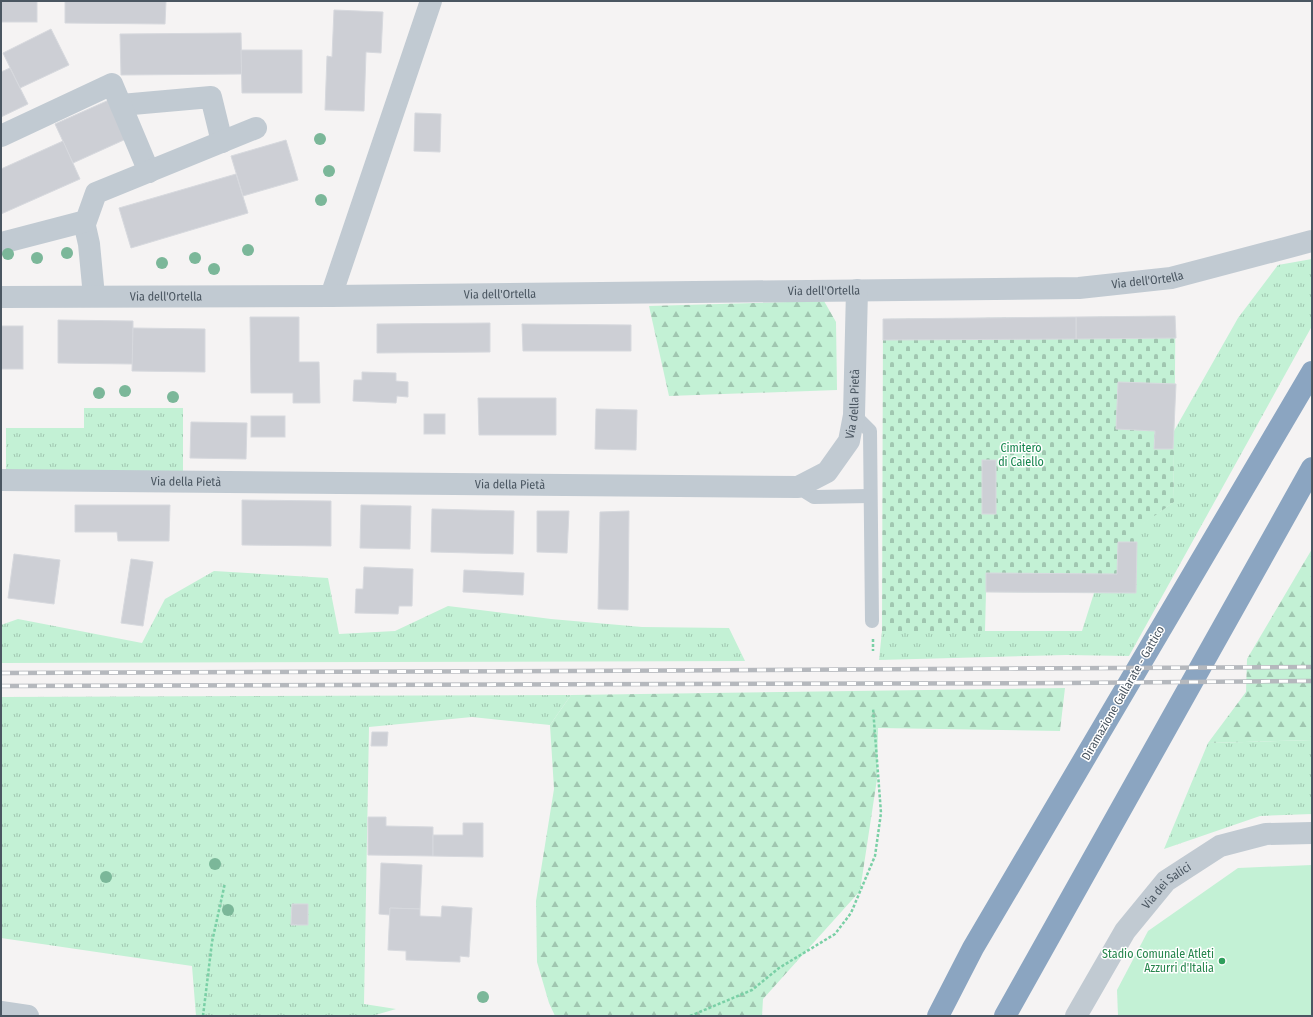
<svg xmlns="http://www.w3.org/2000/svg" width="1313" height="1017" font-family="'Fira Sans Condensed',sans-serif">
	<style>
		.grass { fill: url(#grass-tufts) }
		.forest { fill: url(#forest-firs) }
		.cemetery { fill: url(#cemetery-stones) }
		.pitch { fill: #c3f1d5 }
		.building { fill: #cdcfd5; stroke: #d7d9de }
		.lines { fill: none; stroke-linecap: round; stroke-linejoin: round }
		.path { stroke: #7ad0a6; stroke-width: 2.5; stroke-dasharray: 3 2; stroke-linecap: butt }
		.lane { stroke: #c1cad2; stroke-width: 14 }
		.street { stroke: #c1cad2; stroke-width: 22 }
		.highway { stroke: #8ba5c1; stroke-width: 22 }
		.rail-casing { stroke: #b5b8bd; stroke-width: 4.5 }
		.rail { stroke: #fff; stroke-width: 3; stroke-dasharray: 9; stroke-linecap: butt }
		.tree { fill: #7bb799 }
		.leisure-dot { fill: #2e9e5b; stroke: #fff; stroke-width: 1.5 }
		.labels { text-anchor: middle; stroke-width: 3; stroke-linejoin: round; paint-order: stroke }
		.street-label { font-size: 12px; fill: #4a5661; stroke: #fff }
		.park-label { font-size: 12px; fill: #17864f; stroke: #fff }
		.leisure-label { font-size: 12px; fill: #27864d; stroke: #fff; text-anchor: end }
	</style>
	<defs>
		<pattern id="grass-tufts" width="24" height="20" patternUnits="userSpaceOnUse"><rect width="24" height="20" fill="#c3f1d5"/><path d="M3 7l-1-3M5 7V3M7 7l1-3M15 17l-1-3M17 17v-4M19 17l1-3" fill="none" stroke="#a0c6b0"/></pattern>
		<pattern id="forest-firs" width="22" height="20" patternUnits="userSpaceOnUse"><rect width="22" height="20" fill="#c3f1d5"/><path d="M5 1l3.5 6h-7zM16 11l3.5 6h-7z" fill="#a0c6b0"/></pattern>
		<pattern id="cemetery-stones" width="16" height="16" patternUnits="userSpaceOnUse"><rect width="16" height="16" fill="#c3f1d5"/><path d="M2 7V4a2 2 0 0 1 4 0v3zM10 15v-3a2 2 0 0 1 4 0v3z" fill="#a0c6b0"/></pattern>
	</defs>
	<rect width="100%" height="100%" fill="#f5f3f3"/>
	<g class="grass">
		<polygon points="1312,259 1312,326 1129,656 1066,655 879,660 882,631 1082,631 1094,593 1136,593 1136,528 1174,502 1174,431 1238,318 1278,265"/>
		<polygon points="84,408 183,408 183,472 6,472 6,428 84,428"/>
		<polygon points="214,571 328,578 339,634 395,631 448,606 551,619 642,627 729,628 745,661 1,663 1,625 18,619 142,643 165,599"/>
		<polygon points="571,695 550,725 472,717 369,727 364,1004 396,1009 372,1016 196,1016 192,966 1,938 1,697"/>
		<polygon points="1312,740 1312,814 1260,816 1164,849 1208,743"/>
	</g>
	<g class="forest">
		<polygon points="824,301 836,322 837,390 669,396 649,306"/>
		<polygon points="1312,549 1312,740 1208,743 1246,692 1247,659"/>
		<polygon points="1065,688 1060,731 878,728 877,779 860,891 763,999 762,1016 555,1016 549,1003 537,962 536,901 554,789 550,725 571,695"/>
	</g>
	<path class="cemetery" d="M 1175,316 C 1176,378 1173,440 1174,502 L 1136,529 L 1136,593 L 986,592 L 985,631 L 882,631 L 883,319 Z"/>
	<polygon class="pitch" points="1312,865 1312,1016 1118,1016 1117,990 1148,931 1238,868"/>
	<g class="building">
		<rect x="1" y="1" width="36" height="21"/>
		<polygon points="65,1 166,1 165,24 65,23"/>
		<polygon points="334,10 383,12 381,53 366,52 364,111 325,110 327,56 332,57"/>
		<polygon points="51,29 69,65 20,88 3,53"/>
		<polygon points="241,33 242,74 121,75 120,34"/>
		<polygon points="241,50 302,50 302,93 242,93"/>
		<polygon points="10,68 28,104 1,117 1,72"/>
		<polygon points="109,100 126,139 73,163 55,124"/>
		<polygon points="415,113 441,114 440,152 414,151"/>
		<polygon points="286,140 298,180 243,196 231,156"/>
		<polygon points="63,141 80,179 1,214 1,169"/>
		<polygon points="236,174 248,213 131,248 119,208"/>
		<polygon points="1175,316 1176,338 1076,339 1076,317"/>
		<polygon points="250,317 299,317 299,362 319,362 320,403 293,403 293,393 251,393"/>
		<polygon points="1076,317 1076,339 883,340 883,319"/>
		<polygon points="58,320 133,321 133,364 58,363"/>
		<polygon points="490,323 490,352 377,353 377,324"/>
		<polygon points="522,324 631,325 631,351 523,351"/>
		<rect x="1" y="326" width="22" height="43"/>
		<polygon points="133,328 205,329 205,372 132,371"/>
		<polygon points="362,372 396,373 396,381 408,382 408,397 397,396 396,403 353,401 354,380 362,380"/>
		<polygon points="1118,382 1176,384 1173,449 1154,449 1155,431 1116,429"/>
		<polygon points="478,398 556,398 556,435 479,435"/>
		<polygon points="596,409 637,410 636,450 595,449"/>
		<rect x="424" y="414" width="21" height="20"/>
		<rect x="251" y="416" width="34" height="21"/>
		<polygon points="191,422 247,423 246,459 190,458"/>
		<rect x="982" y="460" width="14" height="54"/>
		<polygon points="242,500 331,501 331,546 242,545"/>
		<polygon points="75,505 170,505 169,541 118,541 117,532 75,532"/>
		<polygon points="361,505 411,506 410,549 360,548"/>
		<polygon points="432,509 514,511 513,554 431,552"/>
		<polygon points="537,511 569,511 567,553 537,552"/>
		<polygon points="629,511 628,610 598,609 600,512"/>
		<polygon points="1118,542 1137,542 1136,593 986,592 986,573 1117,574"/>
		<polygon points="14,554 60,560 54,604 8,598"/>
		<polygon points="131,559 153,562 143,626 121,623"/>
		<polygon points="364,567 413,569 412,606 399,606 398,614 355,613 356,589 363,589"/>
		<polygon points="464,570 524,573 523,595 463,592"/>
		<polygon points="372,732 388,732 387,746 371,746"/>
		<polygon points="368,817 386,817 386,826 433,827 433,856 368,855"/>
		<polygon points="463,823 483,823 483,857 433,856 433,835 463,835"/>
		<polygon points="381,863 422,865 420,909 390,908 390,915 379,914"/>
		<polygon points="292,904 308,904 308,925 291,925"/>
		<polygon points="442,906 472,908 469,957 460,956 460,962 406,960 406,951 388,950 390,908 420,909 420,916 441,917"/>
	</g>
	<g class="lines">
		<g class="path">
			<polyline points="873,639 873,651"/>
			<polyline points="203,1016 212,942 225,883"/>
			<polyline points="690,1016 752,990 779,968 835,934 851,913 875,856 881,813 873,708"/>
		</g>
		<g class="lane">
			<polyline points="854,415 870,431 872,621"/>
			<polyline points="798,487 814,497 870,496"/>
		</g>
		<g class="street">
			<polyline points="121,105 211,97 222,142"/>
			<polyline points="1,136 112,84 149,172"/>
			<polyline points="84,222 89,244 94,296"/>
			<polyline points="1,243 86,221 96,193 256,128"/>
			<polyline points="331,296 431,1"/>
			<path id="s1" d="M 1,297 L 331,296 L 1079,288 L 1171,278 L 1312,241"/>
			<path id="s2" d="M 1,480 L 798,487 L 827,472 L 849,441 L 854,415 L 857,290"/>
			<polyline points="1,1012 28,1016"/>
			<path id="s3" d="M 1076,1016 L 1125,931 L 1166,881 L 1220,846 L 1266,834 L 1312,833"/>
		</g>
		<g class="highway">
			<polyline points="938,1016 973,948 1312,372"/>
			<polyline points="1005,1016 1312,468"/>
		</g>
		<defs>
			<g id="rail">
				<polyline points="1,673 570,671 1312,667"/>
				<polyline points="1,686 1065,683 1312,681"/>
			</g>
		</defs>
		<use href="#rail" class="rail-casing"/>
		<use href="#rail" class="rail"/>
	</g>
	<g class="tree">
		<circle cx="320" cy="139" r="6"/>
		<circle cx="329" cy="171" r="6"/>
		<circle cx="321" cy="200" r="6"/>
		<circle cx="248" cy="250" r="6"/>
		<circle cx="67" cy="253" r="6"/>
		<circle cx="8" cy="254" r="6"/>
		<circle cx="37" cy="258" r="6"/>
		<circle cx="195" cy="258" r="6"/>
		<circle cx="162" cy="263" r="6"/>
		<circle cx="214" cy="269" r="6"/>
		<circle cx="125" cy="391" r="6"/>
		<circle cx="99" cy="393" r="6"/>
		<circle cx="173" cy="397" r="6"/>
		<circle cx="215" cy="864" r="6"/>
		<circle cx="106" cy="877" r="6"/>
		<circle cx="228" cy="910" r="6"/>
		<circle cx="483" cy="997" r="6"/>
	</g>
	<circle class="leisure-dot" cx="1222" cy="961" r="4"/>
	<g class="labels">
		<g class="street-label">
			<text dy="4" stroke="none"><textPath href="#s1" startOffset="1147">Via dell'Ortella</textPath></text>
			<text dy="4" stroke="none"><textPath href="#s1" startOffset="823">Via dell'Ortella</textPath></text>
			<text dy="4" stroke="none"><textPath href="#s1" startOffset="499">Via dell'Ortella</textPath></text>
			<text dy="4" stroke="none"><textPath href="#s1" startOffset="165">Via dell'Ortella</textPath></text>
			<text dy="4" stroke="none"><textPath href="#s2" startOffset="905">Via della Pietà</textPath></text>
			<text dy="4" stroke="none"><textPath href="#s2" startOffset="185">Via della Pietà</textPath></text>
			<text dy="4" stroke="none"><textPath href="#s2" startOffset="509">Via della Pietà</textPath></text>
			<text transform="translate(1123 693) rotate(-60)" y="4">Diramazione Gallarate - Gattico</text>
			<text dy="4" stroke="none"><textPath href="#s3" startOffset="160">Via dei Salici</textPath></text>
		</g>
		<g class="park-label">
			<text x="1021" y="452">Cimitero<tspan x="1021" dy="14">di Caiello</tspan></text>
		</g>
		<g class="leisure-label">
			<text x="1214" y="958">Stadio Comunale Atleti<tspan x="1214" dy="14">Azzurri d'Italia</tspan></text>
		</g>
	</g>
	<rect width="1313" height="1017" fill="none" stroke="#4a5661" stroke-width="4"/>
</svg>
